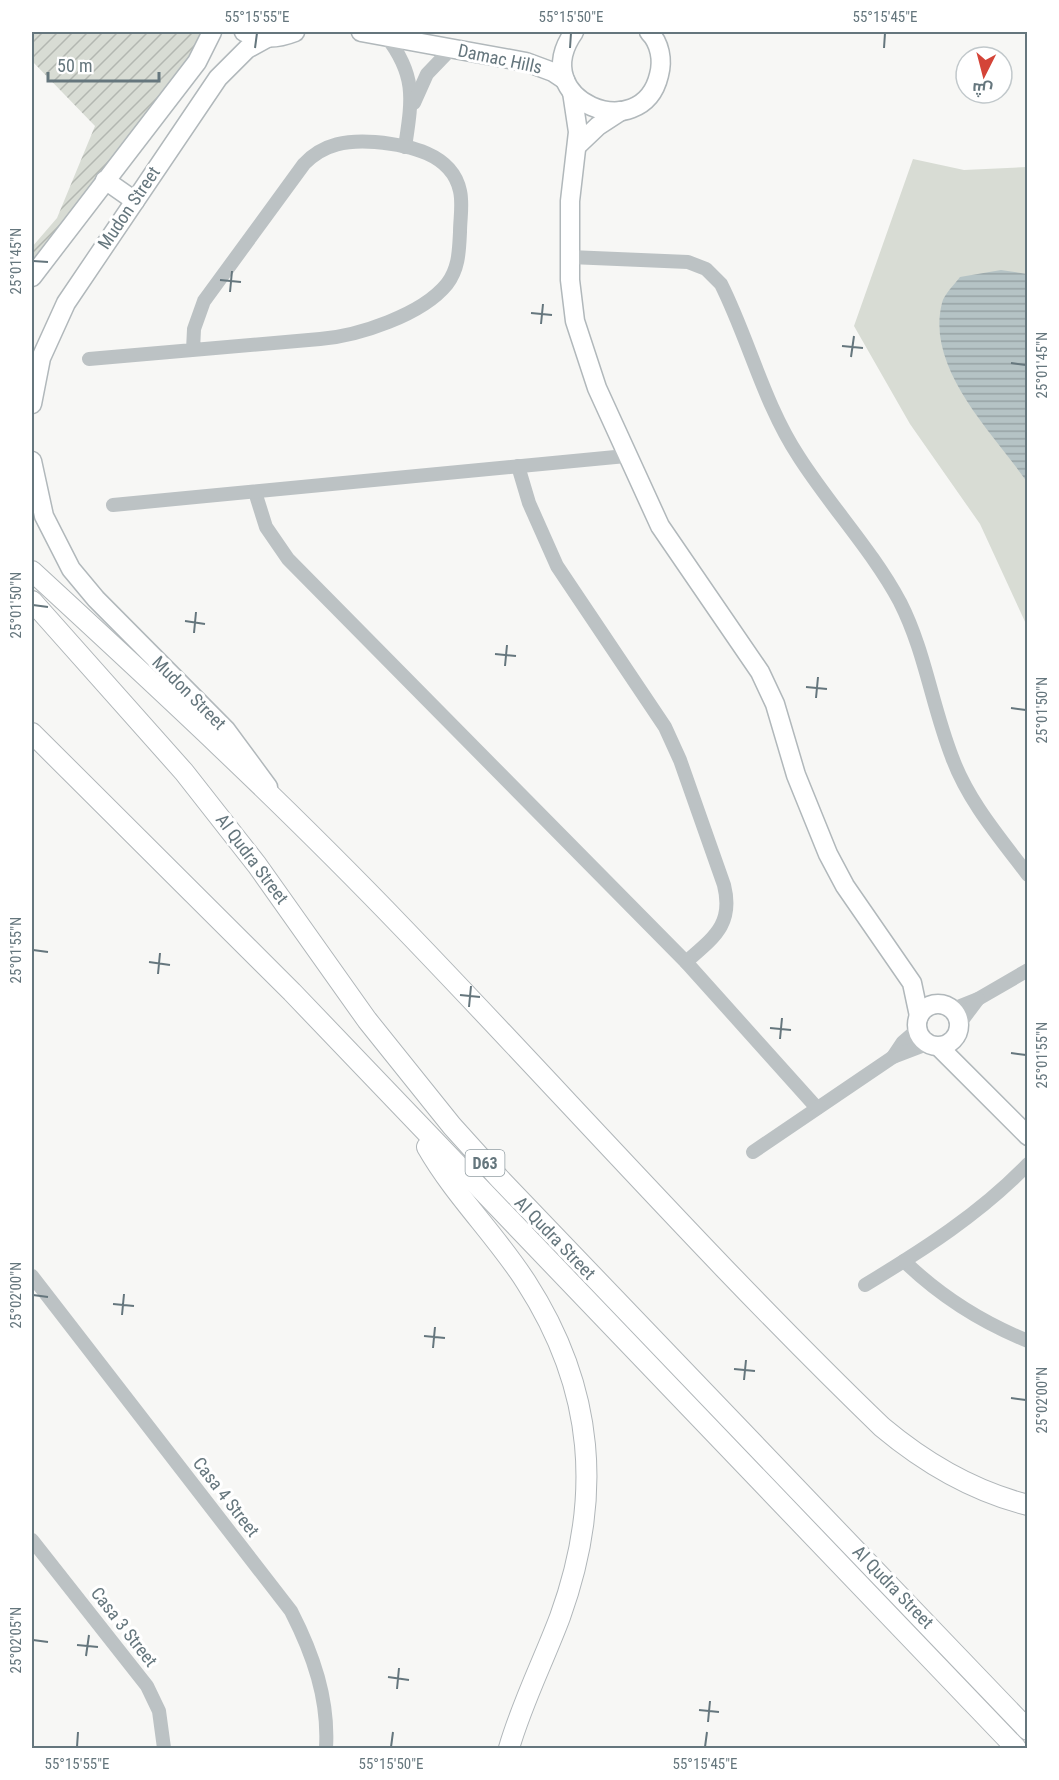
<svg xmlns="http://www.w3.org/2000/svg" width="1059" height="1780" font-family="'Roboto Condensed',Cairo,sans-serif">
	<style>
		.grass { fill: #d8dcd4 }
		.garden { fill: url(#garden-furrows) }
		.water { fill: url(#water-rules) }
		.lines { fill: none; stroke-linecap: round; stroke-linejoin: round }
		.secondary-casing { stroke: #b1b8bb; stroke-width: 21 }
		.primary-casing { stroke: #b0b6b9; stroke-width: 22 }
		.street { stroke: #bcc2c4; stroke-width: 14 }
		.secondary { stroke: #fff; stroke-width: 18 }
		.primary { stroke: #fff; stroke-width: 20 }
		.ticks { fill: none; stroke: #65767d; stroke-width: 2 }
		.labels { text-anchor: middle; stroke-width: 6; stroke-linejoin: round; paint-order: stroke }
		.shield { fill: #fff; stroke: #939fa4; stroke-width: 1.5 }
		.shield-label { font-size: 16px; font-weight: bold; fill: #65767d }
		.street-label { font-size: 18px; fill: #65767d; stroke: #fff }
		.neatline { fill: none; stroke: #65767d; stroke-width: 2 }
		.ticks-label { font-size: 15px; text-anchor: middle; fill: #65767d }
	</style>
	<defs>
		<pattern id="garden-furrows" width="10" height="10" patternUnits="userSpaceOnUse" patternTransform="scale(1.5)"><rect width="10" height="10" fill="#d8dcd4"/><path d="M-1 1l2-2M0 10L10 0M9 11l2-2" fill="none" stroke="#b3b7b1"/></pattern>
		<pattern id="water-rules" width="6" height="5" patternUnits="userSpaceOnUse" patternTransform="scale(1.5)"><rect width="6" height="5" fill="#b5c3c5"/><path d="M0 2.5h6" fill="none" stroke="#97a3a5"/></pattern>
	</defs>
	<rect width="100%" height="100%" fill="#f7f7f5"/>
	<polygon class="grass" points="913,159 964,170 1027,167 1027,626 980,524 910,424 854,326"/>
	<polygon class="garden" points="32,32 212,32 32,278 32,247 57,218 95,126 32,61"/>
	<path class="water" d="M 1001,270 L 1027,274 L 1027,482 C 994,434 925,369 942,303 C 944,294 955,284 960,277 Z"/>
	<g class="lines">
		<defs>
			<g id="secondary">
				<path d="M 244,32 C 262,40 277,39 295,32"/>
				<polyline points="361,32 526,62 553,72 565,80"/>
				<path d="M 574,32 C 525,101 642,147 659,75 C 663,60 660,43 649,32"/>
				<polyline points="572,92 578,132 570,201 570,280 575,321 597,388 660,526 760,672 775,704 796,775 828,854 845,886 912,983 919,1016"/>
				<polyline points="578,145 598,126 621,111"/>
				<polyline points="105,180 135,201"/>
				<polyline points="32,277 197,62 212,32"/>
				<polyline points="32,404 41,358 66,303 218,78 247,49 267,38"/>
				<polyline points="32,461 44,516 71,569 96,599 226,730 268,787"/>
				<circle cx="938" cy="1025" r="21"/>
				<polyline points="939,1047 1028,1136"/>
			</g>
			<g id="primary">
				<path d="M 32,571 C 158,687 284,804 403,928 C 563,1094 716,1267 882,1427 C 925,1463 972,1491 1028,1505"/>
				<polyline points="32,601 184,772 257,865 367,1020 452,1126 499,1178 1028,1730"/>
				<polyline points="32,733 292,992 1016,1748"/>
				<path d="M 427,1147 C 455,1196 496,1235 526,1282 C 595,1389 603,1498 560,1617 C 543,1662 522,1703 509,1748"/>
			</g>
		</defs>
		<use href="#secondary" class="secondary-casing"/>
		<use href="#primary" class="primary-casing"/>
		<g class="street">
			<path d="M 386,36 C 417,76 412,100 405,147"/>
			<polyline points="414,103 427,74 451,49"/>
			<path d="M 570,257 L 688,262 L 706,269 L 721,284 C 749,340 764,404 799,457 C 831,507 872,550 900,602 C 925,651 932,706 952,757 C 968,801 1000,838 1028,875"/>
			<path d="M 89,359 L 320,339 C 358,336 422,315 447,284 C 459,268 459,251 460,232 C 460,219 463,204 460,191 C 452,153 408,145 375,142 C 348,140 324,143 304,164 L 204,301 L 194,329 L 193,350"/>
			<path d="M 518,466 L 529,503 L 557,566 L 665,727 L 680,760 L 724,885 C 734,925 713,938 686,962"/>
			<polyline points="255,492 266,527 288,559 686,962 817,1108"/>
			<polyline points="113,505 626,456"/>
			<polyline points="953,1009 978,999 1028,970"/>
			<polyline points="960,1023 978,999"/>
			<polyline points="893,1057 903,1042 917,1030"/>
			<polyline points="753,1152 893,1057 927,1044"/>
			<path d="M 904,1261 C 940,1296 981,1322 1028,1341"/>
			<path d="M 32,1276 L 291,1611 C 313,1654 329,1699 326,1748"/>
			<path d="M 865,1285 C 923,1250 981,1213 1028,1164"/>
			<polyline points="32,1540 147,1686 159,1711 164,1748"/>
		</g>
		<use href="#secondary" class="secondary"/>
		<use href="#primary" class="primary"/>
	</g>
	<path class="ticks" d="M 255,48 L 257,33M 570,48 L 571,33M 884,48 L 885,33M 33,261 L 48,262M 220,280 L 241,282M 230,292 L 232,271M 531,313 L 552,315M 541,324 L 543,304M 842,346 L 863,348M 851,357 L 854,336M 1011,363 L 1026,365M 33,605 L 48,607M 185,621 L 205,624M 194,633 L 196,612M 495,654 L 516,656M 505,666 L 507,645M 806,687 L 827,689M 816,698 L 818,677M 1011,708 L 1026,710M 33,950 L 48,952M 149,962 L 170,965M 158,974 L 160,953M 460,995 L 480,997M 469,1007 L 471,986M 770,1028 L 791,1030M 780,1039 L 782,1018M 1011,1053 L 1026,1055M 33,1295 L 48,1297M 113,1304 L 134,1306M 122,1315 L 124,1294M 424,1336 L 445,1338M 433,1348 L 435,1327M 734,1369 L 755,1371M 744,1380 L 746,1360M 1011,1398 L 1026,1400M 33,1640 L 48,1642M 77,1645 L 98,1647M 86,1656 L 89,1635M 388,1677 L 409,1680M 397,1689 L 399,1668M 699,1710 L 719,1712M 708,1722 L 710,1701M 77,1747 L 78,1732M 391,1747 L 393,1732M 705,1747 L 707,1732"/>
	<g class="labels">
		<rect class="shield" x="465.5" y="1150" width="39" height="26" rx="4.5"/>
		<g class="shield-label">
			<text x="485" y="1169">D63</text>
		</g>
		<g class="street-label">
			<text transform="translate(500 59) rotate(12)" y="6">Damac Hills</text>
			<text transform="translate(129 208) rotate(-56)" y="6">Mudon Street</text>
			<text transform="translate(189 693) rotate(45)" y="6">Mudon Street</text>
			<text transform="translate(252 859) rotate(53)" y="6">Al Qudra Street</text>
			<text transform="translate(555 1238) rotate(46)" y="6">Al Qudra Street</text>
			<text transform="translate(226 1497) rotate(52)" y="6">Casa 4 Street</text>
			<text transform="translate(893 1587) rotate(46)" y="6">Al Qudra Street</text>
			<text transform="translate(124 1627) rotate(52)" y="6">Casa 3 Street</text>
		</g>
	</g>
	<rect width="1059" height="1780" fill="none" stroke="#ffffff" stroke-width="66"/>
	<g transform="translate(984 75) rotate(186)"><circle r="28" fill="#ffffff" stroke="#c1c8cb" stroke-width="1.5"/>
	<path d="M0-4.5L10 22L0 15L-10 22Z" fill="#d44438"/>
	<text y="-9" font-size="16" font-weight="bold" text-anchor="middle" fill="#65767d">ش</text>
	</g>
	<path d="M48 72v9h111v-9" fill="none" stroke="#65767d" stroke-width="3"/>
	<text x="57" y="72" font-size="18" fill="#65767d" stroke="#ffffff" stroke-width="4.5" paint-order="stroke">50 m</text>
	<rect x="33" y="33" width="993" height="1714" class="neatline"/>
	<g class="ticks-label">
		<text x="257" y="22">55°15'55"E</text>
		<text x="571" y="22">55°15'50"E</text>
		<text x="885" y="22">55°15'45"E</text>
		<text transform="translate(16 261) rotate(-90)" y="5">25°01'45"N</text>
		<text transform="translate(1042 365) rotate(-90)" y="5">25°01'45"N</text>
		<text transform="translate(16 605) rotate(-90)" y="5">25°01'50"N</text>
		<text transform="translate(1042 710) rotate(-90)" y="5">25°01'50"N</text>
		<text transform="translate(16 950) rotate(-90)" y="5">25°01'55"N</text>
		<text transform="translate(1042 1055) rotate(-90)" y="5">25°01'55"N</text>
		<text transform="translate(16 1295) rotate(-90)" y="5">25°02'00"N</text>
		<text transform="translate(1042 1400) rotate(-90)" y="5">25°02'00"N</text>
		<text transform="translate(16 1640) rotate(-90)" y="5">25°02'05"N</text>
		<text x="77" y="1769">55°15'55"E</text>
		<text x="391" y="1769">55°15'50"E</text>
		<text x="705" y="1769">55°15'45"E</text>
	</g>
</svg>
